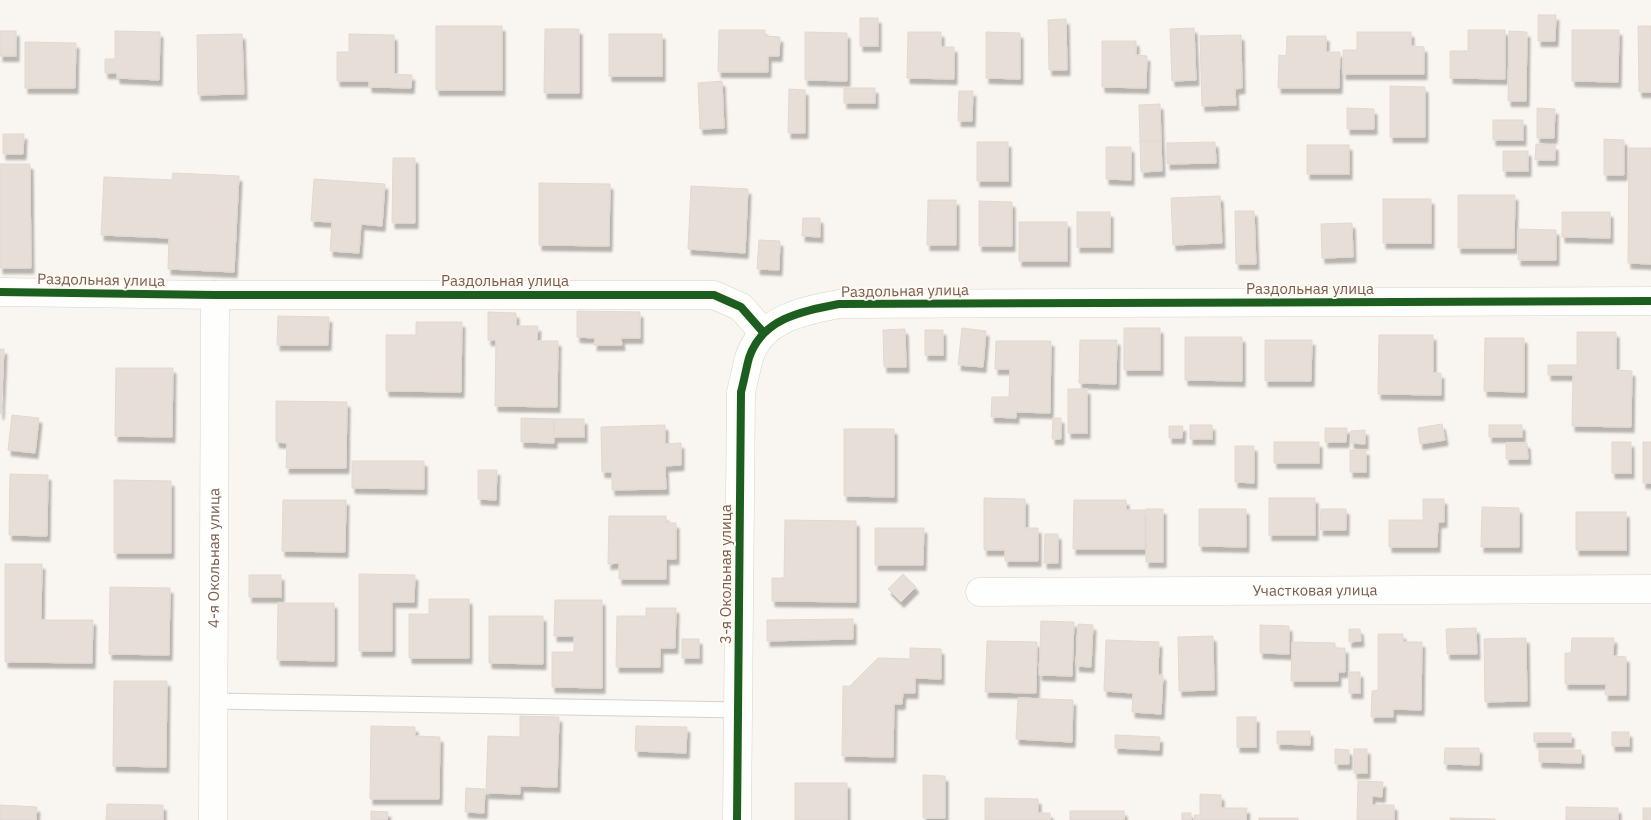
<svg xmlns="http://www.w3.org/2000/svg" width="1651" height="820" font-family="'IBM Plex Sans',sans-serif">
	<style>
		.building { fill: #e6ded7; stroke: #e2d8d2; filter: url(#shadow) }
		.lines { fill: none; stroke-linecap: round; stroke-linejoin: round }
		.lane-casing { stroke: #d7d1cb; stroke-width: 17 }
		.street-casing { stroke: #d7d1cb; stroke-width: 29 }
		.secondary-casing { stroke: #d9d2cb; stroke-width: 29 }
		.lane { stroke: #fefefd; stroke-width: 15 }
		.street { stroke: #fefefd; stroke-width: 28 }
		.secondary { stroke: #fefefd; stroke-width: 28 }
		.cycleway-casing { stroke: #fffaf3; stroke-width: 11 }
		.cycleway { stroke: #1b5e20; stroke-width: 8 }
		.labels { text-anchor: middle; stroke-width: 4; stroke-linejoin: round; paint-order: stroke }
		.street-label { font-size: 15px; fill: #7a5c4d; stroke: #fffaf3 }
	</style>
	<defs>
		<filter id="shadow"><feDropShadow dx="3" dy="5.5" stdDeviation="1" flood-color="#0004"/></filter>
	</defs>
	<rect width="100%" height="100%" fill="#f9f5f0"/>
	<g class="building">
		<polygon points="1538,15 1556,15 1555,41 1538,41"/>
		<rect x="860" y="18" width="18" height="28"/>
		<polygon points="1066,19 1067,70 1049,70 1048,20"/>
		<rect x="436" y="26" width="66" height="64"/>
		<polygon points="1638,26 1651,26 1651,92 1639,92"/>
		<polygon points="1194,28 1196,80 1172,81 1170,29"/>
		<polygon points="545,29 579,29 579,93 544,93"/>
		<polygon points="719,30 765,30 765,36 780,37 779,56 768,56 768,72 718,72"/>
		<polygon points="1468,30 1505,30 1505,79 1450,78 1450,51 1468,51"/>
		<polygon points="1572,30 1619,30 1618,82 1572,81"/>
		<rect x="0" y="31" width="16" height="25"/>
		<polygon points="115,31 160,32 159,80 117,78 117,73 105,73 105,59 115,59"/>
		<polygon points="1509,31 1527,32 1526,101 1508,101"/>
		<polygon points="805,32 847,33 847,81 805,80"/>
		<polygon points="908,32 941,32 941,47 954,47 954,79 907,78"/>
		<polygon points="986,32 1020,33 1020,79 986,78"/>
		<polygon points="1357,32 1411,32 1411,46 1424,47 1424,74 1343,74 1343,50 1357,50"/>
		<polygon points="242,34 244,94 198,95 197,35"/>
		<polygon points="349,34 394,35 394,74 412,75 411,88 369,87 369,81 337,81 337,52 349,52"/>
		<rect x="609" y="34" width="53" height="42"/>
		<polygon points="1241,35 1242,88 1235,89 1236,105 1202,106 1200,36"/>
		<polygon points="1287,36 1326,36 1326,52 1340,52 1339,88 1278,88 1279,55 1286,56"/>
		<polygon points="1102,41 1136,41 1136,55 1147,56 1146,88 1102,87"/>
		<polygon points="25,42 76,43 75,88 25,88"/>
		<polygon points="722,81 724,128 700,129 698,83"/>
		<polygon points="1390,86 1425,87 1425,137 1390,137"/>
		<rect x="844" y="88" width="31" height="15"/>
		<polygon points="789,89 805,90 805,133 788,133"/>
		<polygon points="959,91 973,91 972,121 958,121"/>
		<polygon points="1160,104 1161,141 1140,141 1139,105"/>
		<polygon points="1347,108 1374,109 1374,129 1347,129"/>
		<polygon points="1537,108 1555,109 1554,138 1537,138"/>
		<rect x="1493" y="120" width="30" height="20"/>
		<polygon points="3,134 24,134 23,154 3,154"/>
		<polygon points="1604,139 1624,140 1624,175 1604,175"/>
		<polygon points="1140,141 1161,141 1162,171 1141,172"/>
		<rect x="977" y="142" width="31" height="39"/>
		<polygon points="1215,142 1216,163 1167,164 1167,143"/>
		<polygon points="1536,144 1555,145 1555,160 1535,160"/>
		<rect x="1307" y="145" width="42" height="29"/>
		<polygon points="1106,147 1131,147 1131,180 1106,179"/>
		<polygon points="1629,148 1651,148 1651,264 1628,263"/>
		<rect x="1503" y="151" width="25" height="20"/>
		<polygon points="393,158 415,158 415,223 392,223"/>
		<polygon points="0,164 30,164 31,268 0,268"/>
		<polygon points="173,173 239,176 234,272 168,269 169,238 101,235 104,177 172,180"/>
		<polygon points="314,179 385,184 382,226 361,224 359,253 330,251 332,222 311,221"/>
		<polygon points="539,183 610,184 609,246 539,245"/>
		<polygon points="691,186 748,189 745,253 688,249"/>
		<polygon points="1458,195 1515,195 1514,248 1458,248"/>
		<polygon points="1220,196 1222,243 1173,245 1171,198"/>
		<rect x="1383" y="199" width="48" height="44"/>
		<polygon points="928,200 956,200 956,245 927,245"/>
		<polygon points="979,201 1012,202 1012,246 979,246"/>
		<polygon points="1235,211 1254,211 1256,264 1236,264"/>
		<rect x="1077" y="212" width="33" height="35"/>
		<polygon points="1562,212 1610,212 1610,238 1562,237"/>
		<polygon points="803,218 820,218 820,237 802,236"/>
		<rect x="1019" y="222" width="48" height="39"/>
		<polygon points="1352,223 1353,257 1322,258 1321,224"/>
		<polygon points="1518,229 1556,230 1556,260 1518,260"/>
		<polygon points="759,240 780,241 779,270 757,269"/>
		<polygon points="577,311 640,312 640,338 621,338 622,345 594,345 595,338 577,337"/>
		<polygon points="488,312 516,313 516,326 538,326 537,341 558,341 557,407 495,406 496,340 488,340"/>
		<polygon points="278,316 329,317 328,345 277,345"/>
		<polygon points="416,322 462,322 461,392 386,391 386,335 416,335"/>
		<polygon points="962,328 986,331 983,367 958,365"/>
		<rect x="1124" y="328" width="36" height="42"/>
		<polygon points="905,329 906,367 884,367 883,330"/>
		<rect x="925" y="330" width="18" height="25"/>
		<polygon points="1577,332 1616,332 1616,370 1632,371 1631,427 1572,426 1573,375 1548,375 1548,365 1577,365"/>
		<polygon points="1379,335 1433,335 1433,373 1441,373 1441,395 1378,394"/>
		<polygon points="1185,337 1242,337 1242,381 1185,380"/>
		<polygon points="1485,338 1524,338 1524,392 1484,391"/>
		<polygon points="1080,340 1117,340 1116,384 1079,383"/>
		<polygon points="1265,340 1312,340 1311,381 1265,381"/>
		<polygon points="996,341 1051,341 1050,413 1016,412 1016,418 991,417 992,397 1009,397 1010,369 995,369"/>
		<polygon points="0,349 4,349 1,414 0,414"/>
		<polygon points="116,368 173,368 172,437 115,436"/>
		<rect x="1068" y="389" width="19" height="44"/>
		<polygon points="276,401 347,402 346,468 286,468 287,443 276,442"/>
		<polygon points="12,415 39,418 35,453 8,450"/>
		<polygon points="521,418 554,419 554,443 521,442"/>
		<polygon points="1053,418 1061,418 1061,439 1052,439"/>
		<rect x="554" y="419" width="30" height="18"/>
		<polygon points="1442,424 1445,440 1420,444 1418,428"/>
		<polygon points="665,425 665,444 681,443 681,465 665,466 666,489 612,490 612,472 602,472 601,427"/>
		<rect x="1190" y="425" width="22" height="14"/>
		<rect x="1489" y="425" width="33" height="12"/>
		<polygon points="1169,426 1183,426 1182,438 1169,438"/>
		<polygon points="1325,428 1347,428 1346,442 1325,442"/>
		<polygon points="844,429 894,429 894,497 844,496"/>
		<polygon points="1365,430 1365,444 1351,443 1351,431"/>
		<rect x="1274" y="442" width="45" height="21"/>
		<rect x="1612" y="442" width="19" height="31"/>
		<rect x="1643" y="442" width="8" height="41"/>
		<polygon points="1506,443 1527,443 1528,459 1506,459"/>
		<polygon points="1235,446 1254,446 1254,483 1235,482"/>
		<rect x="1350" y="450" width="16" height="22"/>
		<polygon points="352,461 424,461 424,489 352,488"/>
		<polygon points="478,470 497,470 496,500 478,499"/>
		<polygon points="10,474 48,475 47,536 9,535"/>
		<polygon points="114,480 171,481 171,553 114,553"/>
		<polygon points="984,498 1025,499 1025,528 1038,528 1038,561 1005,561 1005,550 984,550"/>
		<rect x="1269" y="498" width="46" height="37"/>
		<polygon points="1423,499 1444,499 1444,522 1438,522 1437,547 1389,547 1389,520 1423,520"/>
		<polygon points="283,500 346,500 345,552 282,551"/>
		<polygon points="1074,500 1126,500 1126,510 1145,510 1145,549 1073,549"/>
		<polygon points="1482,507 1519,508 1519,547 1481,547"/>
		<rect x="1146" y="509" width="17" height="53"/>
		<polygon points="1199,509 1246,509 1246,547 1199,546"/>
		<polygon points="1321,509 1346,509 1346,530 1320,530"/>
		<rect x="1576" y="512" width="50" height="38"/>
		<polygon points="609,516 666,516 666,523 676,523 676,559 666,559 666,579 619,579 619,563 608,564"/>
		<polygon points="785,520 856,521 856,602 772,601 772,578 784,578"/>
		<polygon points="875,528 924,528 923,565 875,565"/>
		<polygon points="1045,534 1058,534 1058,563 1044,563"/>
		<polygon points="5,564 42,564 41,620 93,620 92,663 5,662"/>
		<polygon points="359,574 415,575 414,602 392,602 392,651 359,651"/>
		<polygon points="903,574 916,587 901,602 888,589"/>
		<rect x="249" y="575" width="32" height="22"/>
		<polygon points="110,587 170,588 169,655 109,654"/>
		<polygon points="429,599 469,599 469,658 409,658 409,614 429,614"/>
		<polygon points="555,600 602,600 602,688 552,687 552,652 574,652 574,636 554,636"/>
		<polygon points="278,603 334,603 334,661 277,660"/>
		<polygon points="646,608 676,608 675,648 660,648 660,667 616,667 617,616 646,616"/>
		<polygon points="489,616 543,616 543,664 489,663"/>
		<polygon points="853,619 853,639 767,641 767,620"/>
		<polygon points="1041,621 1074,622 1072,676 1039,675"/>
		<polygon points="1078,624 1093,625 1091,667 1076,666"/>
		<polygon points="1260,625 1289,626 1289,654 1260,653"/>
		<polygon points="1476,628 1477,654 1447,654 1446,629"/>
		<polygon points="1349,629 1360,629 1361,641 1349,642"/>
		<polygon points="1378,634 1403,634 1403,642 1422,642 1421,710 1393,709 1393,717 1371,717 1372,691 1378,690"/>
		<polygon points="1213,636 1214,690 1179,691 1178,637"/>
		<polygon points="1526,638 1527,701 1485,702 1484,639"/>
		<polygon points="1572,638 1614,638 1613,656 1626,657 1626,695 1605,695 1606,684 1565,684 1565,653 1571,653"/>
		<rect x="682" y="639" width="17" height="19"/>
		<polygon points="1106,640 1159,642 1158,675 1163,675 1161,714 1132,712 1133,693 1104,691"/>
		<polygon points="987,641 1037,642 1036,693 985,692"/>
		<polygon points="1292,642 1335,643 1335,648 1345,648 1345,672 1338,672 1338,681 1291,681"/>
		<polygon points="910,648 941,649 941,679 915,678 915,693 903,693 902,704 894,704 893,757 842,756 843,686 850,686 878,658 910,659"/>
		<rect x="1349" y="672" width="11" height="21"/>
		<polygon points="114,681 167,681 166,767 113,766"/>
		<polygon points="1018,698 1073,700 1072,742 1016,739"/>
		<polygon points="520,716 559,717 557,787 520,786 520,794 486,793 488,736 520,737"/>
		<rect x="1237" y="717" width="19" height="30"/>
		<polygon points="371,726 415,727 415,736 440,737 439,799 370,799"/>
		<polygon points="636,726 687,727 686,753 635,751"/>
		<polygon points="1277,731 1310,731 1310,745 1277,744"/>
		<rect x="1612" y="732" width="17" height="14"/>
		<rect x="1534" y="733" width="37" height="9"/>
		<polygon points="1115,735 1160,737 1159,750 1115,748"/>
		<polygon points="1445,748 1479,748 1479,765 1444,764"/>
		<polygon points="1335,749 1349,750 1349,764 1335,764"/>
		<rect x="1354" y="749" width="13" height="24"/>
		<polygon points="1539,750 1581,750 1581,763 1539,762"/>
		<polygon points="923,775 945,776 945,818 923,818"/>
		<polygon points="1358,781 1383,782 1382,797 1372,796 1372,805 1394,805 1394,820 1357,820"/>
		<rect x="795" y="783" width="52" height="37"/>
		<polygon points="466,788 485,789 484,813 465,812"/>
		<polygon points="1200,794 1221,795 1221,808 1247,808 1246,820 1194,820 1194,815 1200,815"/>
		<polygon points="985,798 1038,799 1038,813 1050,813 1050,820 985,820"/>
		<polygon points="107,804 163,805 163,820 106,820"/>
		<polygon points="0,805 37,807 36,820 0,820"/>
		<polygon points="1566,807 1618,808 1618,820 1566,820"/>
		<rect x="1643" y="808" width="8" height="12"/>
		<polygon points="371,811 388,812 387,820 371,820"/>
		<rect x="1070" y="811" width="54" height="9"/>
		<rect x="1182" y="813" width="9" height="7"/>
		<rect x="1259" y="818" width="39" height="2"/>
		<polygon points="1450,818 1495,819 1495,820 1450,820"/>
	</g>
	<g class="lines">
		<defs>
			<polyline id="lane" points="214,701 739,710"/>
			<g id="street">
				<polyline points="0,292 215,295 714,295 741,307 763,332"/>
				<path id="s1" d="M 980,592 L 1651,589"/>
				<path id="s2" d="M 213,820 L 215,295"/>
			</g>
			<path id="secondary" d="M 737,820 L 741,392 C 744,381 746,369 749,358 C 762,318 803,311 839,304 L 1651,301"/>
		</defs>
		<use href="#lane" class="lane-casing"/>
		<use href="#street" class="street-casing"/>
		<use href="#secondary" class="secondary-casing"/>
		<use href="#lane" class="lane"/>
		<use href="#street" class="street"/>
		<use href="#secondary" class="secondary"/>
		<defs>
			<g id="cycleway">
				<polyline points="0,292 215,295 714,295 741,307 763,332"/>
				<path d="M 737,820 L 741,392 C 744,381 746,369 749,358 C 762,318 803,311 839,304 L 1651,301"/>
			</g>
		</defs>
		<use href="#cycleway" class="cycleway-casing"/>
		<use href="#cycleway" class="cycleway"/>
	</g>
	<g class="labels">
		<g class="street-label">
			<text transform="translate(101 280) rotate(1)" y="5">Раздольная улица</text>
			<text x="505" y="286">Раздольная улица</text>
			<text x="1310" y="294">Раздольная улица</text>
			<text transform="translate(905 291) rotate(-1)" y="5">Раздольная улица</text>
			<text dy="5" stroke="none"><textPath href="#s2" startOffset="262">4-я Окольная улица</textPath></text>
			<text transform="translate(726 574) rotate(-90)" y="5">3-я Окольная улица</text>
			<text dy="5" stroke="none"><textPath href="#s1" startOffset="335">Участковая улица</textPath></text>
		</g>
	</g>
</svg>
